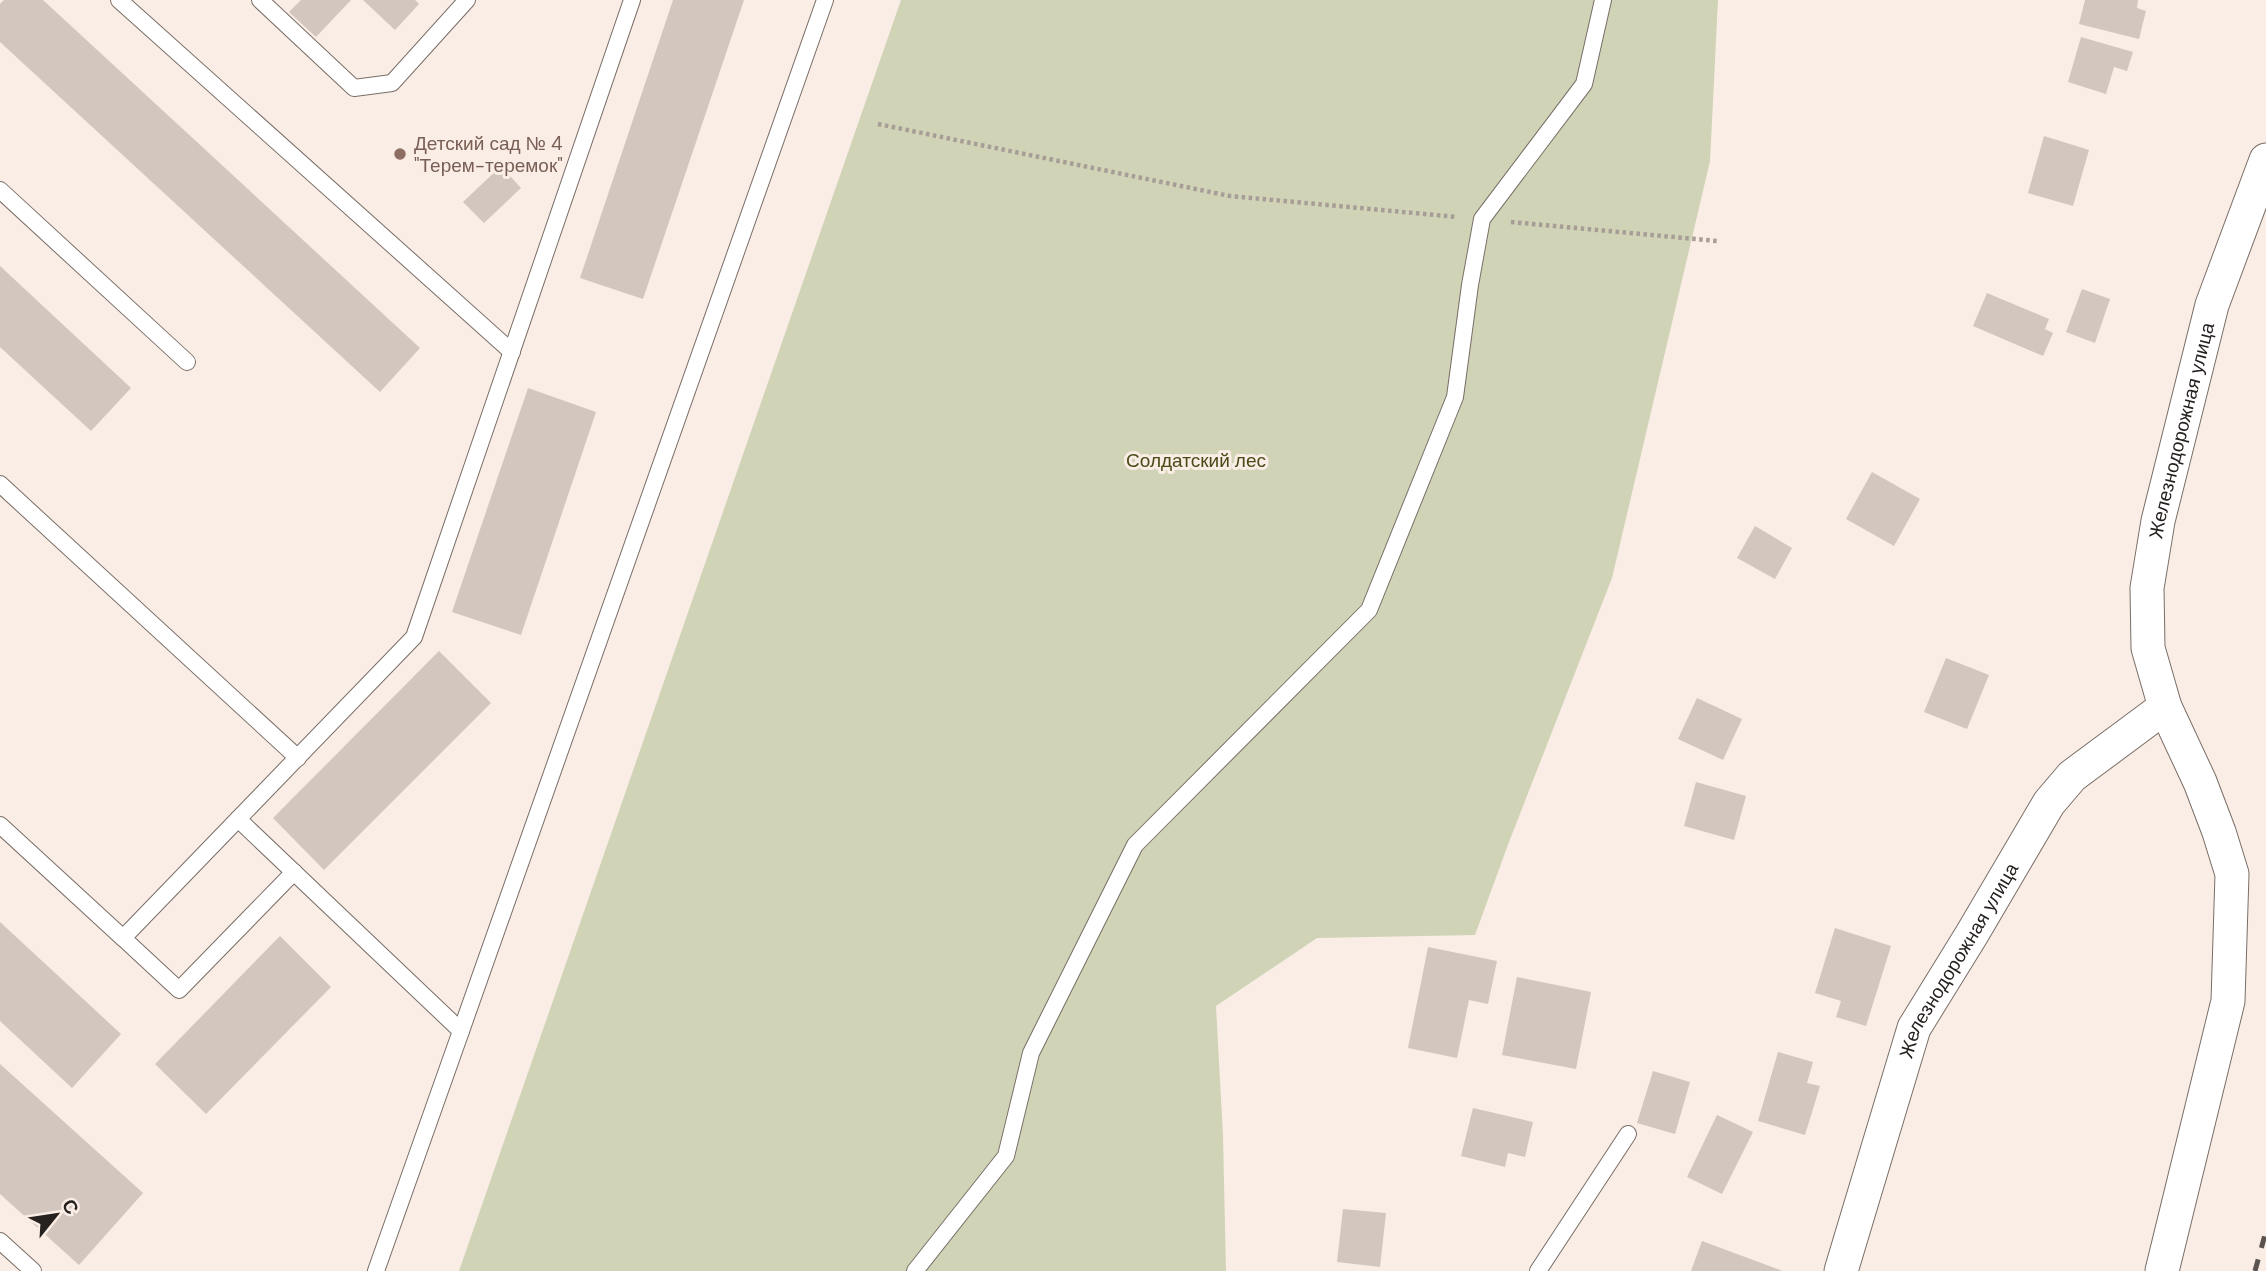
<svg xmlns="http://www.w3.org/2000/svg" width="2266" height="1271" font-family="'DM Sans',sans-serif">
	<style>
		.green { fill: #d0d3b6 }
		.building { fill: #d3c6bf }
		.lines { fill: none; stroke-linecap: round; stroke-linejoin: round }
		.lane-casing { stroke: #796e67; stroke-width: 18 }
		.street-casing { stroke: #796e67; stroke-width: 35 }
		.path { stroke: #a79d97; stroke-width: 4.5; stroke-dasharray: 3.5 3.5; stroke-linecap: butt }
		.lane { stroke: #fff; stroke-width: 16 }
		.street { stroke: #fff; stroke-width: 33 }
		.rail { stroke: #5a534f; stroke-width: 5; stroke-dasharray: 12 12; stroke-linecap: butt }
		.education-dot { fill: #8d6e63; stroke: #faede5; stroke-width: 2.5 }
		.labels { text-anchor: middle; stroke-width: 6; stroke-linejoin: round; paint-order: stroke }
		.education-label { font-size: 19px; fill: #785e54; stroke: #faede5; text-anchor: start }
		.street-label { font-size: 19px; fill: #26211f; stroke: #faede5 }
		.park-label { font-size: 19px; fill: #494b17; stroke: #faede5 }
	</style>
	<rect width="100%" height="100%" fill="#faede5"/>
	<polygon class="green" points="901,0 1718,0 1710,161 1612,578 1509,842 1475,935 1317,938 1216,1006 1223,1136 1226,1271 459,1271"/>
	<g class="building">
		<polygon points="4,0 43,0 420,348 380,392 0,42 0,4"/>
		<polygon points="301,0 351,0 316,37 289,12"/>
		<polygon points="363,0 415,0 419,4 395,30"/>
		<polygon points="673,0 744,0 643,299 580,278"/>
		<polygon points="2085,0 2138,0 2137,8 2146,11 2139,39 2079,24"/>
		<polygon points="2081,37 2133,52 2127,71 2114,67 2106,94 2068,82"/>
		<polygon points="2044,136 2089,150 2073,206 2028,193"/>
		<polygon points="501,166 521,188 484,223 463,202"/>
		<polygon points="0,266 131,388 91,431 0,347"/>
		<polygon points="2082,289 2110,299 2095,343 2066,332"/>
		<polygon points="1987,293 2049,319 2045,329 2053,333 2043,356 1973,326"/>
		<polygon points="528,388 596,412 521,635 452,612"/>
		<polygon points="1872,472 1920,499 1894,546 1846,519"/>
		<polygon points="1755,526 1792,548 1775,579 1737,558"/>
		<polygon points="439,651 491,703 324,870 273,818"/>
		<polygon points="1946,658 1989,675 1967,729 1924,712"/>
		<polygon points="1697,698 1742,719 1723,760 1678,739"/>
		<polygon points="1696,782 1746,796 1734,840 1684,826"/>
		<polygon points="0,922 121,1034 72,1088 0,1021"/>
		<polygon points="1835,928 1891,946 1866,1026 1836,1017 1841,1001 1815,993"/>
		<polygon points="280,936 331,987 206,1114 155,1064"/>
		<polygon points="1428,947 1497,961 1488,1004 1469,1000 1457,1058 1408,1048"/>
		<polygon points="1517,977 1591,992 1576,1069 1502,1055"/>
		<polygon points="1778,1052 1813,1062 1807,1083 1820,1086 1805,1135 1758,1121"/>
		<polygon points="0,1064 143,1193 79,1265 0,1194"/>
		<polygon points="1653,1071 1690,1082 1675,1134 1637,1123"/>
		<polygon points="1473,1108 1533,1122 1525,1157 1508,1153 1505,1167 1461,1156"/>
		<polygon points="1717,1115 1753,1132 1722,1194 1687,1177"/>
		<polygon points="1343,1209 1386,1213 1380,1267 1337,1262"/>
		<polygon points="1702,1241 1783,1271 1691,1271"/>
	</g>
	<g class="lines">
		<defs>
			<g id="lane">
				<polyline points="119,0 512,352"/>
				<polyline points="260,0 354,88 392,83 467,0"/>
				<polyline points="0,190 187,362"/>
				<polyline points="0,484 298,758"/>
				<polyline points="238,819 414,637 632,0"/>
				<polyline points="0,825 123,938 238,819 461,1031 376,1271"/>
				<polyline points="123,938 179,990 294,872"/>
				<polyline points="461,1031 825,0"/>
				<polyline points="0,1241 33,1271"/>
				<polyline points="915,1271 1006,1156 1031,1053 1135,845 1369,610 1455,397 1470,285 1482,219 1584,84 1603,0"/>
				<polyline points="1538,1271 1628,1134"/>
			</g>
			<g id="street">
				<path id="s1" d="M 1841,1271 L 1914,1028 L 1972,934 L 2049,803 L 2072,776 L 2165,707"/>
				<path id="s2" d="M 2162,1271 L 2228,1001 L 2232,874 L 2219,832 L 2200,782 L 2165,707 L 2148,648 L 2147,588 L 2158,521 L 2212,305 L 2266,160"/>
			</g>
		</defs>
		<use href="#lane" class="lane-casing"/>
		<use href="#street" class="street-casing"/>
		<g class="path">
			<polyline points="878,124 1230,196 1457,217"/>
			<polyline points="1511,222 1717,241"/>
		</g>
		<use href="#lane" class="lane"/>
		<use href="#street" class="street"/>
		<polyline class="rail" points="2255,1271 2266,1231"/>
	</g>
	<circle class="education-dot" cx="400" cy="154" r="7"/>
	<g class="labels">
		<g class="education-label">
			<text x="414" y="150">Детский сад № 4<tspan x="414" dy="22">"Терем-теремок"</tspan></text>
		</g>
		<g class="street-label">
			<text dy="7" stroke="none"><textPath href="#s2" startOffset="868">Железнодорожная улица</textPath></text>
			<text dy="7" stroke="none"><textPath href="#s1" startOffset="334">Железнодорожная улица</textPath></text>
		</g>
		<g class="park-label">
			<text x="1196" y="467">Солдатский лес</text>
		</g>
	</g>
	<g transform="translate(56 1215) rotate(60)" stroke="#faede5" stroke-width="5" paint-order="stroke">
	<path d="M0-5L12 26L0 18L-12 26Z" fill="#26211f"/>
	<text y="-10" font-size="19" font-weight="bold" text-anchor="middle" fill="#26211f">С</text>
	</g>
</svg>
